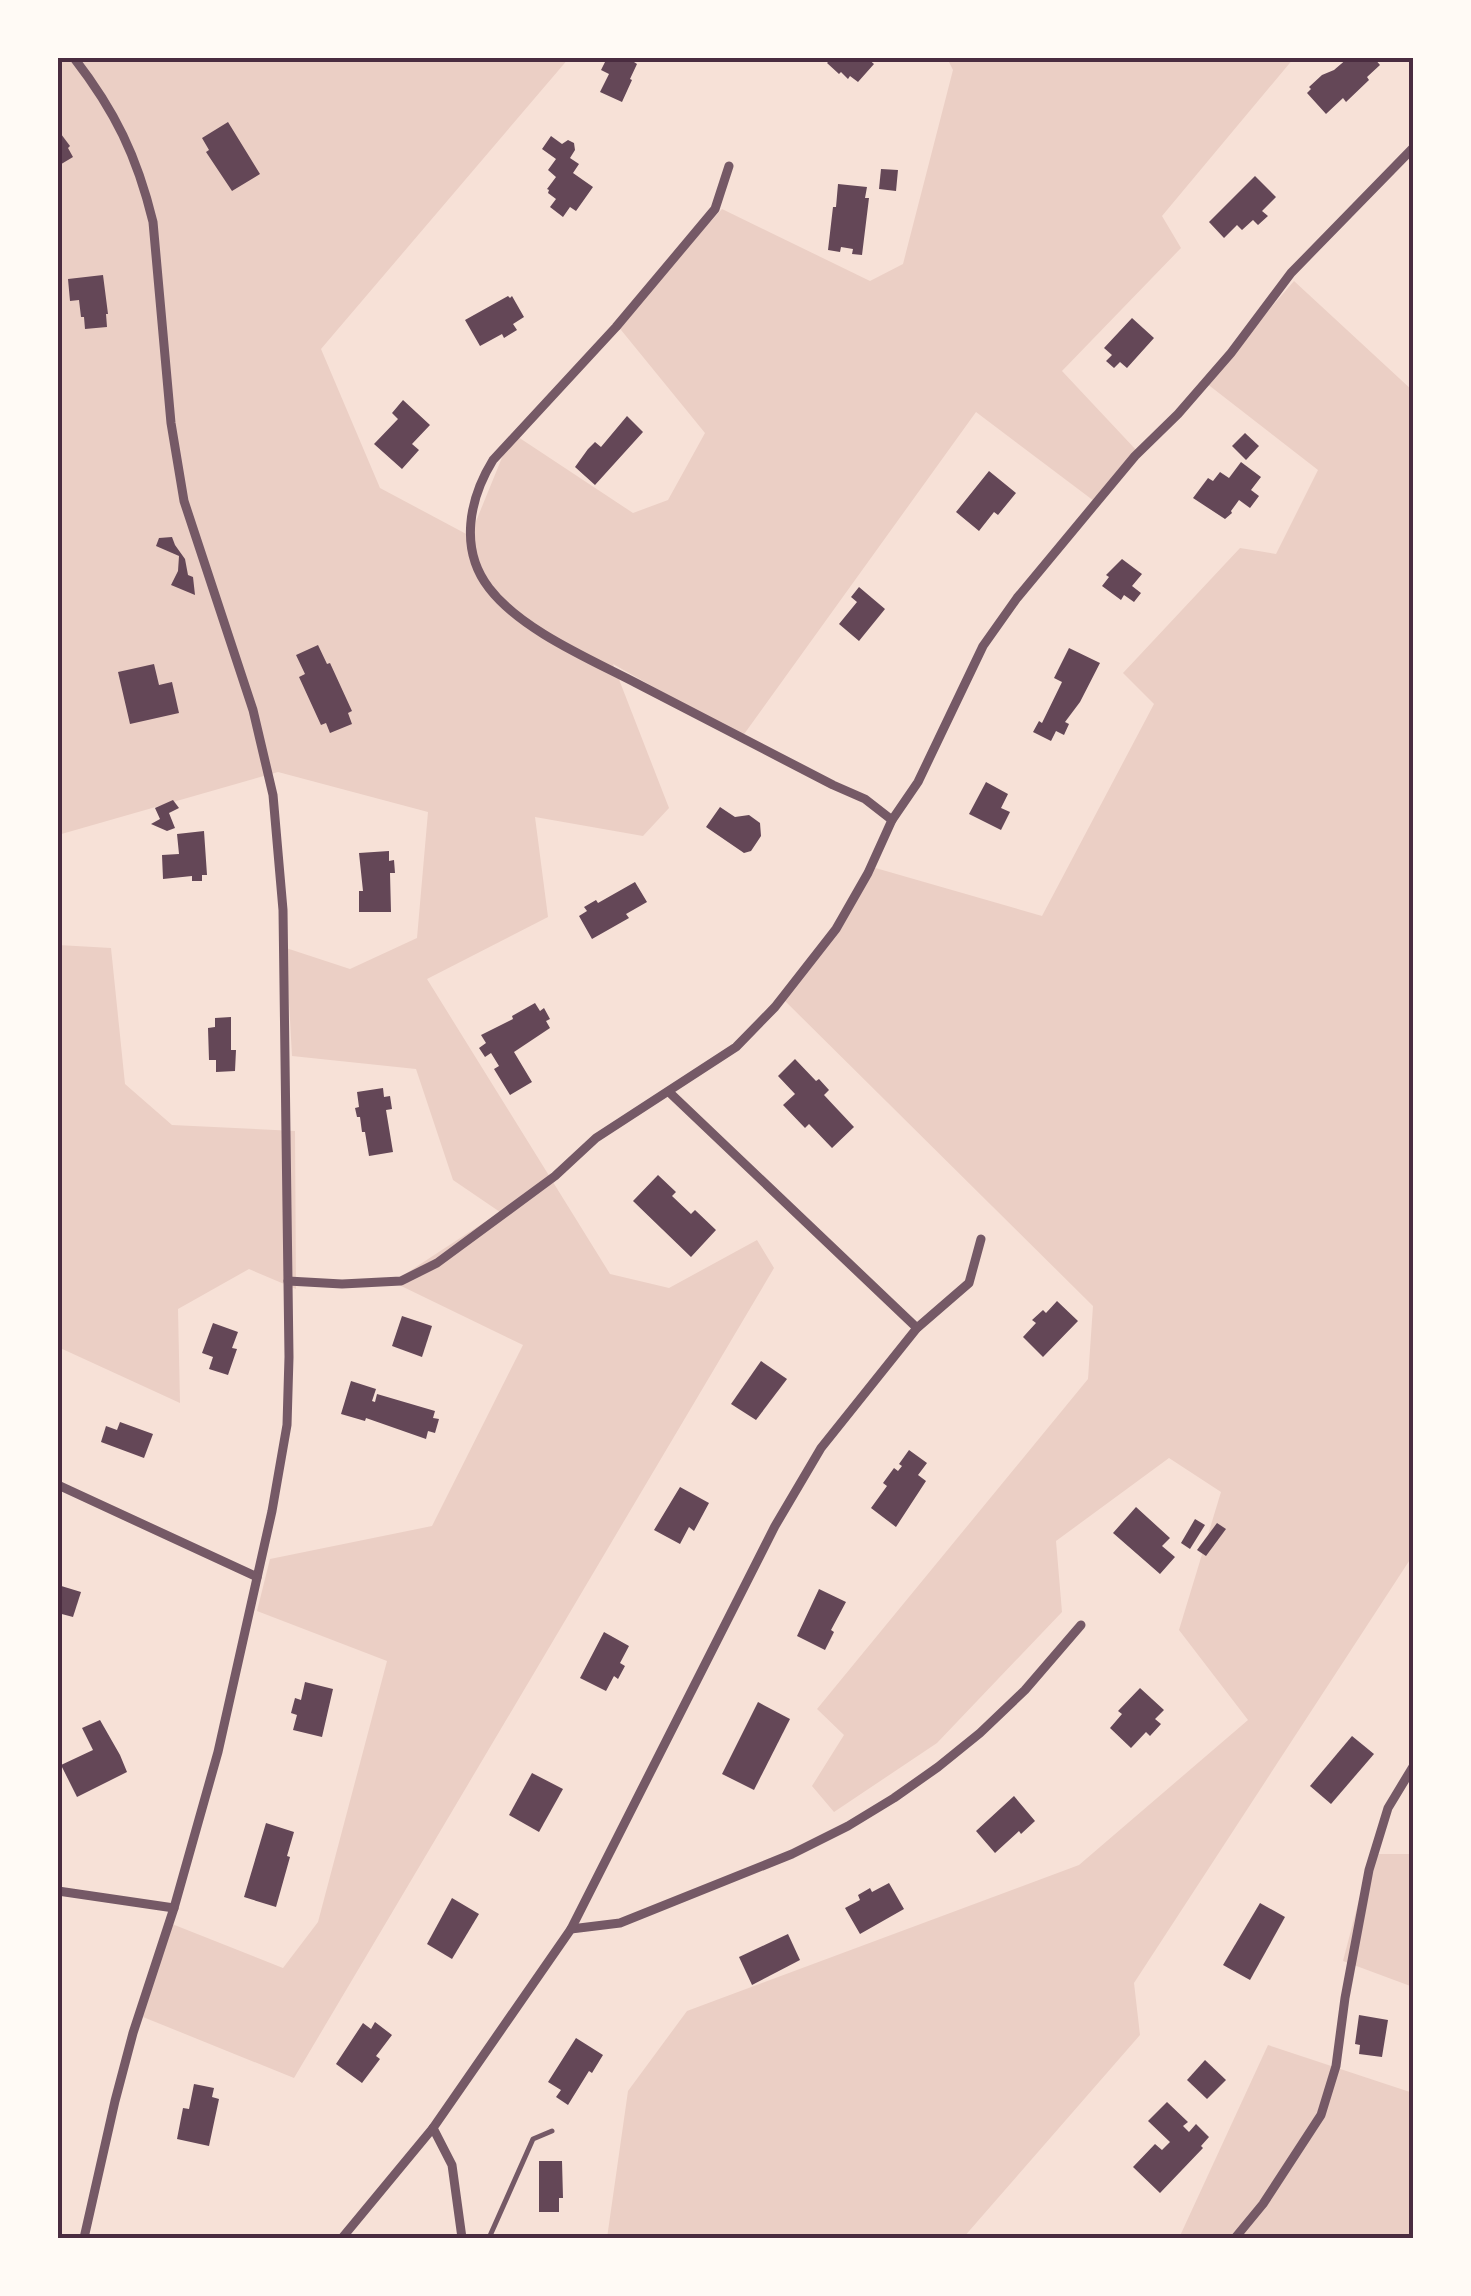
<svg xmlns="http://www.w3.org/2000/svg" width="1471" height="2296" font-family="Montserrat,sans-serif">
	<style>
		.green { fill: #ebcfc5 }
		.building { fill: #644757 }
		.lines { fill: none; stroke-linecap: round; stroke-linejoin: round }
		.service { stroke: #755966; stroke-width: 5 }
		.minor { stroke: #755966; stroke-width: 9 }
		.neatline { fill: none; stroke: #4a2c40; stroke-width: 4 }
	</style>
	<rect width="100%" height="100%" fill="#f7e1d7"/>
	<g class="green">
		<polygon points="58,58 569,58 321,349 380,488 470,536 512,433 633,513 668,500 705,433 617,325 722,209 870,281 903,264 953,70 947,58 1294,58 1162,216 1181,248 1062,371 1138,452 1094,501 976,412 742,737 613,664 669,808 643,836 535,817 548,917 427,979 610,1274 669,1288 757,1240 774,1268 294,2078 143,2017 172,1924 283,1968 318,1922 387,1661 257,1611 270,1559 432,1526 523,1345 393,1282 500,1212 453,1180 416,1069 292,1056 286,948 350,969 417,938 428,812 278,772 58,835"/>
		<polygon points="1294,281 1413,391 1413,1555 1134,1983 1140,2035 963,2238 607,2238 628,2091 687,2011 1079,1865 1248,1720 1179,1630 1221,1492 1169,1458 1056,1541 1062,1612 937,1743 834,1812 812,1786 844,1735 817,1709 1088,1379 1093,1306 783,999 872,867 1042,916 1154,704 1123,673 1240,548 1276,554 1318,470 1206,383"/>
		<polygon points="58,945 111,948 125,1084 172,1125 295,1131 296,1289 249,1269 178,1309 180,1403 58,1347"/>
		<polygon points="1371,1854 1413,1854 1413,1987 1343,1961"/>
		<polygon points="1268,2045 1413,2093 1413,2238 1179,2238"/>
	</g>
	<g class="building">
		<polygon points="607,58 636,58 634,62 637,64 630,79 632,80 622,102 600,92 609,74 601,70"/>
		<polygon points="825,58 867,58 874,64 858,82 850,76 848,79 841,72 839,74 827,63 829,61"/>
		<polygon points="1348,58 1350,60 1352,58 1374,58 1380,65 1367,77 1369,80 1346,102 1343,98 1326,114 1307,93 1311,89 1309,87 1322,75 1334,70"/>
		<polygon points="228,122 260,174 232,191 206,152 209,150 202,138"/>
		<polygon points="58,130 70,146 68,148 73,157 58,166"/>
		<polygon points="551,136 562,144 568,140 574,143 575,150 570,158 579,164 573,173 593,187 576,211 570,207 563,217 550,207 556,199 548,193 549,190 547,189 556,177 548,170 556,159 542,149"/>
		<polygon points="881,169 898,170 896,191 879,189"/>
		<polygon points="1255,176 1276,197 1262,211 1268,216 1258,225 1253,220 1242,230 1237,225 1224,238 1209,222"/>
		<polygon points="838,184 867,187 865,198 869,198 862,255 852,254 853,249 841,247 840,252 828,250 833,207 836,207"/>
		<polygon points="103,275 108,314 106,314 107,327 85,329 84,317 81,317 79,300 70,301 68,279"/>
		<polygon points="508,296 510,298 512,296 524,317 513,324 517,330 504,338 502,334 480,346 465,320"/>
		<polygon points="1132,318 1154,338 1127,368 1120,362 1114,368 1106,361 1112,355 1104,348"/>
		<polygon points="403,400 430,425 412,444 419,450 402,469 374,444 398,419 392,413"/>
		<polygon points="627,416 643,432 595,485 575,467 588,449 595,442 601,447"/>
		<polygon points="1245,433 1259,446 1246,460 1232,446"/>
		<polygon points="1241,462 1261,477 1251,490 1259,496 1250,508 1239,500 1231,511 1232,513 1225,519 1193,498 1208,478 1213,481 1220,472 1229,478"/>
		<polygon points="989,471 1016,493 998,515 994,512 979,531 956,512"/>
		<polygon points="172,537 175,545 185,559 188,575 193,577 195,595 171,585 178,571 179,556 156,546 159,538"/>
		<polygon points="1122,559 1142,574 1132,586 1141,593 1134,602 1124,595 1121,600 1102,586 1109,577 1106,575"/>
		<polygon points="859,587 885,609 859,641 839,624 857,602 851,597"/>
		<polygon points="318,645 327,664 330,663 352,711 348,713 352,724 330,733 326,723 321,725 299,677 305,674 296,655"/>
		<polygon points="1069,648 1100,663 1080,702 1065,722 1069,724 1064,735 1056,731 1051,741 1033,732 1039,721 1042,723 1062,682 1054,678"/>
		<polygon points="154,664 159,685 172,682 179,713 130,724 118,672"/>
		<polygon points="986,782 1008,794 1001,808 1010,812 1001,830 969,814"/>
		<polygon points="173,800 179,808 169,813 175,828 167,831 151,824 160,819 155,808"/>
		<polygon points="720,807 735,817 749,815 760,823 761,836 751,851 744,853 706,827"/>
		<polygon points="204,831 207,875 202,875 202,881 192,881 192,876 163,879 162,855 179,854 177,834"/>
		<polygon points="389,851 389,861 394,860 395,873 390,873 391,912 359,912 359,891 363,891 359,853"/>
		<polygon points="635,882 647,902 626,914 629,918 592,939 579,916 587,911 584,907 596,900 598,903"/>
		<polygon points="535,1003 540,1011 544,1008 550,1019 546,1021 550,1028 514,1052 532,1082 510,1095 494,1069 499,1066 491,1053 485,1057 479,1048 486,1043 481,1035 513,1019 512,1016"/>
		<polygon points="231,1017 231,1050 236,1050 235,1071 216,1072 216,1060 209,1060 208,1028 215,1027 215,1018"/>
		<polygon points="795,1059 816,1081 819,1079 829,1090 824,1095 854,1127 832,1148 809,1124 805,1128 783,1105 795,1094 778,1076"/>
		<polygon points="383,1088 384,1097 390,1096 392,1109 386,1110 393,1152 369,1156 365,1132 362,1132 360,1117 357,1117 355,1108 359,1107 357,1092"/>
		<polygon points="658,1175 676,1192 672,1196 691,1214 695,1210 716,1230 691,1257 633,1201"/>
		<polygon points="1057,1301 1078,1321 1043,1357 1023,1337 1036,1323 1032,1320 1043,1310 1046,1313"/>
		<polygon points="402,1316 432,1326 422,1357 392,1346"/>
		<polygon points="213,1323 238,1332 232,1348 237,1349 228,1375 209,1369 213,1357 202,1353"/>
		<polygon points="761,1361 787,1379 756,1420 731,1404"/>
		<polygon points="351,1381 376,1389 372,1401 375,1402 377,1394 435,1411 433,1418 439,1419 435,1433 428,1431 426,1439 366,1418 365,1421 341,1414"/>
		<polygon points="120,1422 153,1434 144,1458 101,1442 106,1426 117,1430"/>
		<polygon points="909,1450 927,1463 918,1475 926,1481 896,1527 871,1508 887,1486 883,1483 894,1468 898,1471 902,1466 899,1464"/>
		<polygon points="680,1487 709,1503 694,1531 689,1527 680,1544 654,1530"/>
		<polygon points="1136,1507 1170,1538 1162,1546 1175,1557 1160,1574 1113,1533"/>
		<polygon points="1195,1519 1205,1525 1190,1549 1181,1543"/>
		<polygon points="1217,1523 1226,1529 1206,1556 1197,1550"/>
		<polygon points="58,1585 81,1592 73,1617 58,1613"/>
		<polygon points="819,1589 846,1602 831,1630 834,1632 825,1650 797,1636"/>
		<polygon points="604,1632 629,1646 620,1663 625,1666 618,1679 614,1676 606,1691 580,1678"/>
		<polygon points="305,1682 333,1689 322,1737 293,1730 297,1715 291,1713 295,1698 301,1700"/>
		<polygon points="1140,1688 1164,1710 1155,1719 1161,1724 1150,1736 1146,1732 1131,1748 1110,1728 1122,1714 1118,1711"/>
		<polygon points="758,1702 790,1719 754,1790 722,1774"/>
		<polygon points="100,1720 120,1755 127,1772 77,1797 61,1765 93,1750 82,1728"/>
		<polygon points="1352,1736 1374,1754 1331,1804 1310,1786"/>
		<polygon points="532,1773 563,1789 539,1832 509,1815"/>
		<polygon points="1014,1796 1035,1821 1021,1834 1019,1831 995,1853 976,1831"/>
		<polygon points="266,1823 294,1832 287,1856 290,1857 276,1907 244,1897"/>
		<polygon points="889,1883 904,1909 860,1934 845,1908 860,1900 858,1895 870,1888 872,1892"/>
		<polygon points="452,1898 479,1914 452,1959 427,1944"/>
		<polygon points="1260,1903 1285,1917 1250,1980 1223,1965"/>
		<polygon points="788,1934 800,1960 752,1985 739,1957"/>
		<polygon points="1359,2015 1388,2020 1382,2057 1359,2054 1360,2045 1355,2044"/>
		<polygon points="375,2022 392,2035 376,2056 380,2059 362,2083 336,2064 363,2023 371,2029"/>
		<polygon points="576,2038 603,2055 592,2073 589,2071 568,2105 556,2097 561,2090 548,2082"/>
		<polygon points="1205,2060 1226,2080 1207,2099 1187,2080"/>
		<polygon points="194,2084 214,2088 212,2097 219,2099 209,2146 177,2139 183,2108 189,2109"/>
		<polygon points="1167,2102 1188,2122 1183,2126 1189,2132 1196,2124 1209,2137 1201,2146 1203,2148 1160,2193 1133,2167 1155,2144 1162,2150 1170,2142 1148,2121"/>
		<polygon points="539,2161 562,2161 563,2198 559,2198 559,2212 539,2212"/>
	</g>
	<g class="lines">
		<polyline class="service" points="489,2238 533,2139 552,2131"/>
		<g class="minor">
			<path d="M 74,58 C 115,111 137,156 153,222 L 171,423 L 184,501 L 253,710 L 273,795 L 283,910 L 289,1357 L 287,1425 L 272,1511 L 218,1752 L 174,1908 L 133,2033 L 115,2101 L 84,2238"/>
			<path d="M 729,166 L 715,209 L 616,327 L 493,460 C 469,499 459,549 489,588 C 521,630 590,659 636,683 C 701,717 767,751 833,785 L 865,799 L 892,820"/>
			<polyline points="669,1092 917,1328"/>
			<polyline points="288,1281 342,1284 401,1281 437,1263 555,1176 596,1138 736,1047 775,1007 836,929 868,873 892,820 918,782 983,646 1017,598 1135,456 1178,414 1231,353 1291,273 1414,147"/>
			<polyline points="58,1485 257,1577"/>
			<polyline points="58,1891 174,1908"/>
			<polyline points="571,1929 620,1923 792,1854 848,1826 894,1798 938,1767 980,1733 1025,1690 1081,1625"/>
			<polyline points="433,2128 452,2165 462,2238"/>
			<polyline points="342,2238 433,2128 571,1929 775,1526 821,1448 917,1328 969,1283 981,1239"/>
			<polyline points="1235,2238 1263,2204 1321,2115 1336,2066 1345,1998 1369,1870 1388,1808 1414,1765"/>
		</g>
	</g>
	<rect width="1471" height="2296" fill="none" stroke="#fffaf5" stroke-width="120"/>
	<rect x="60" y="60" width="1351" height="2176" class="neatline"/>
</svg>
